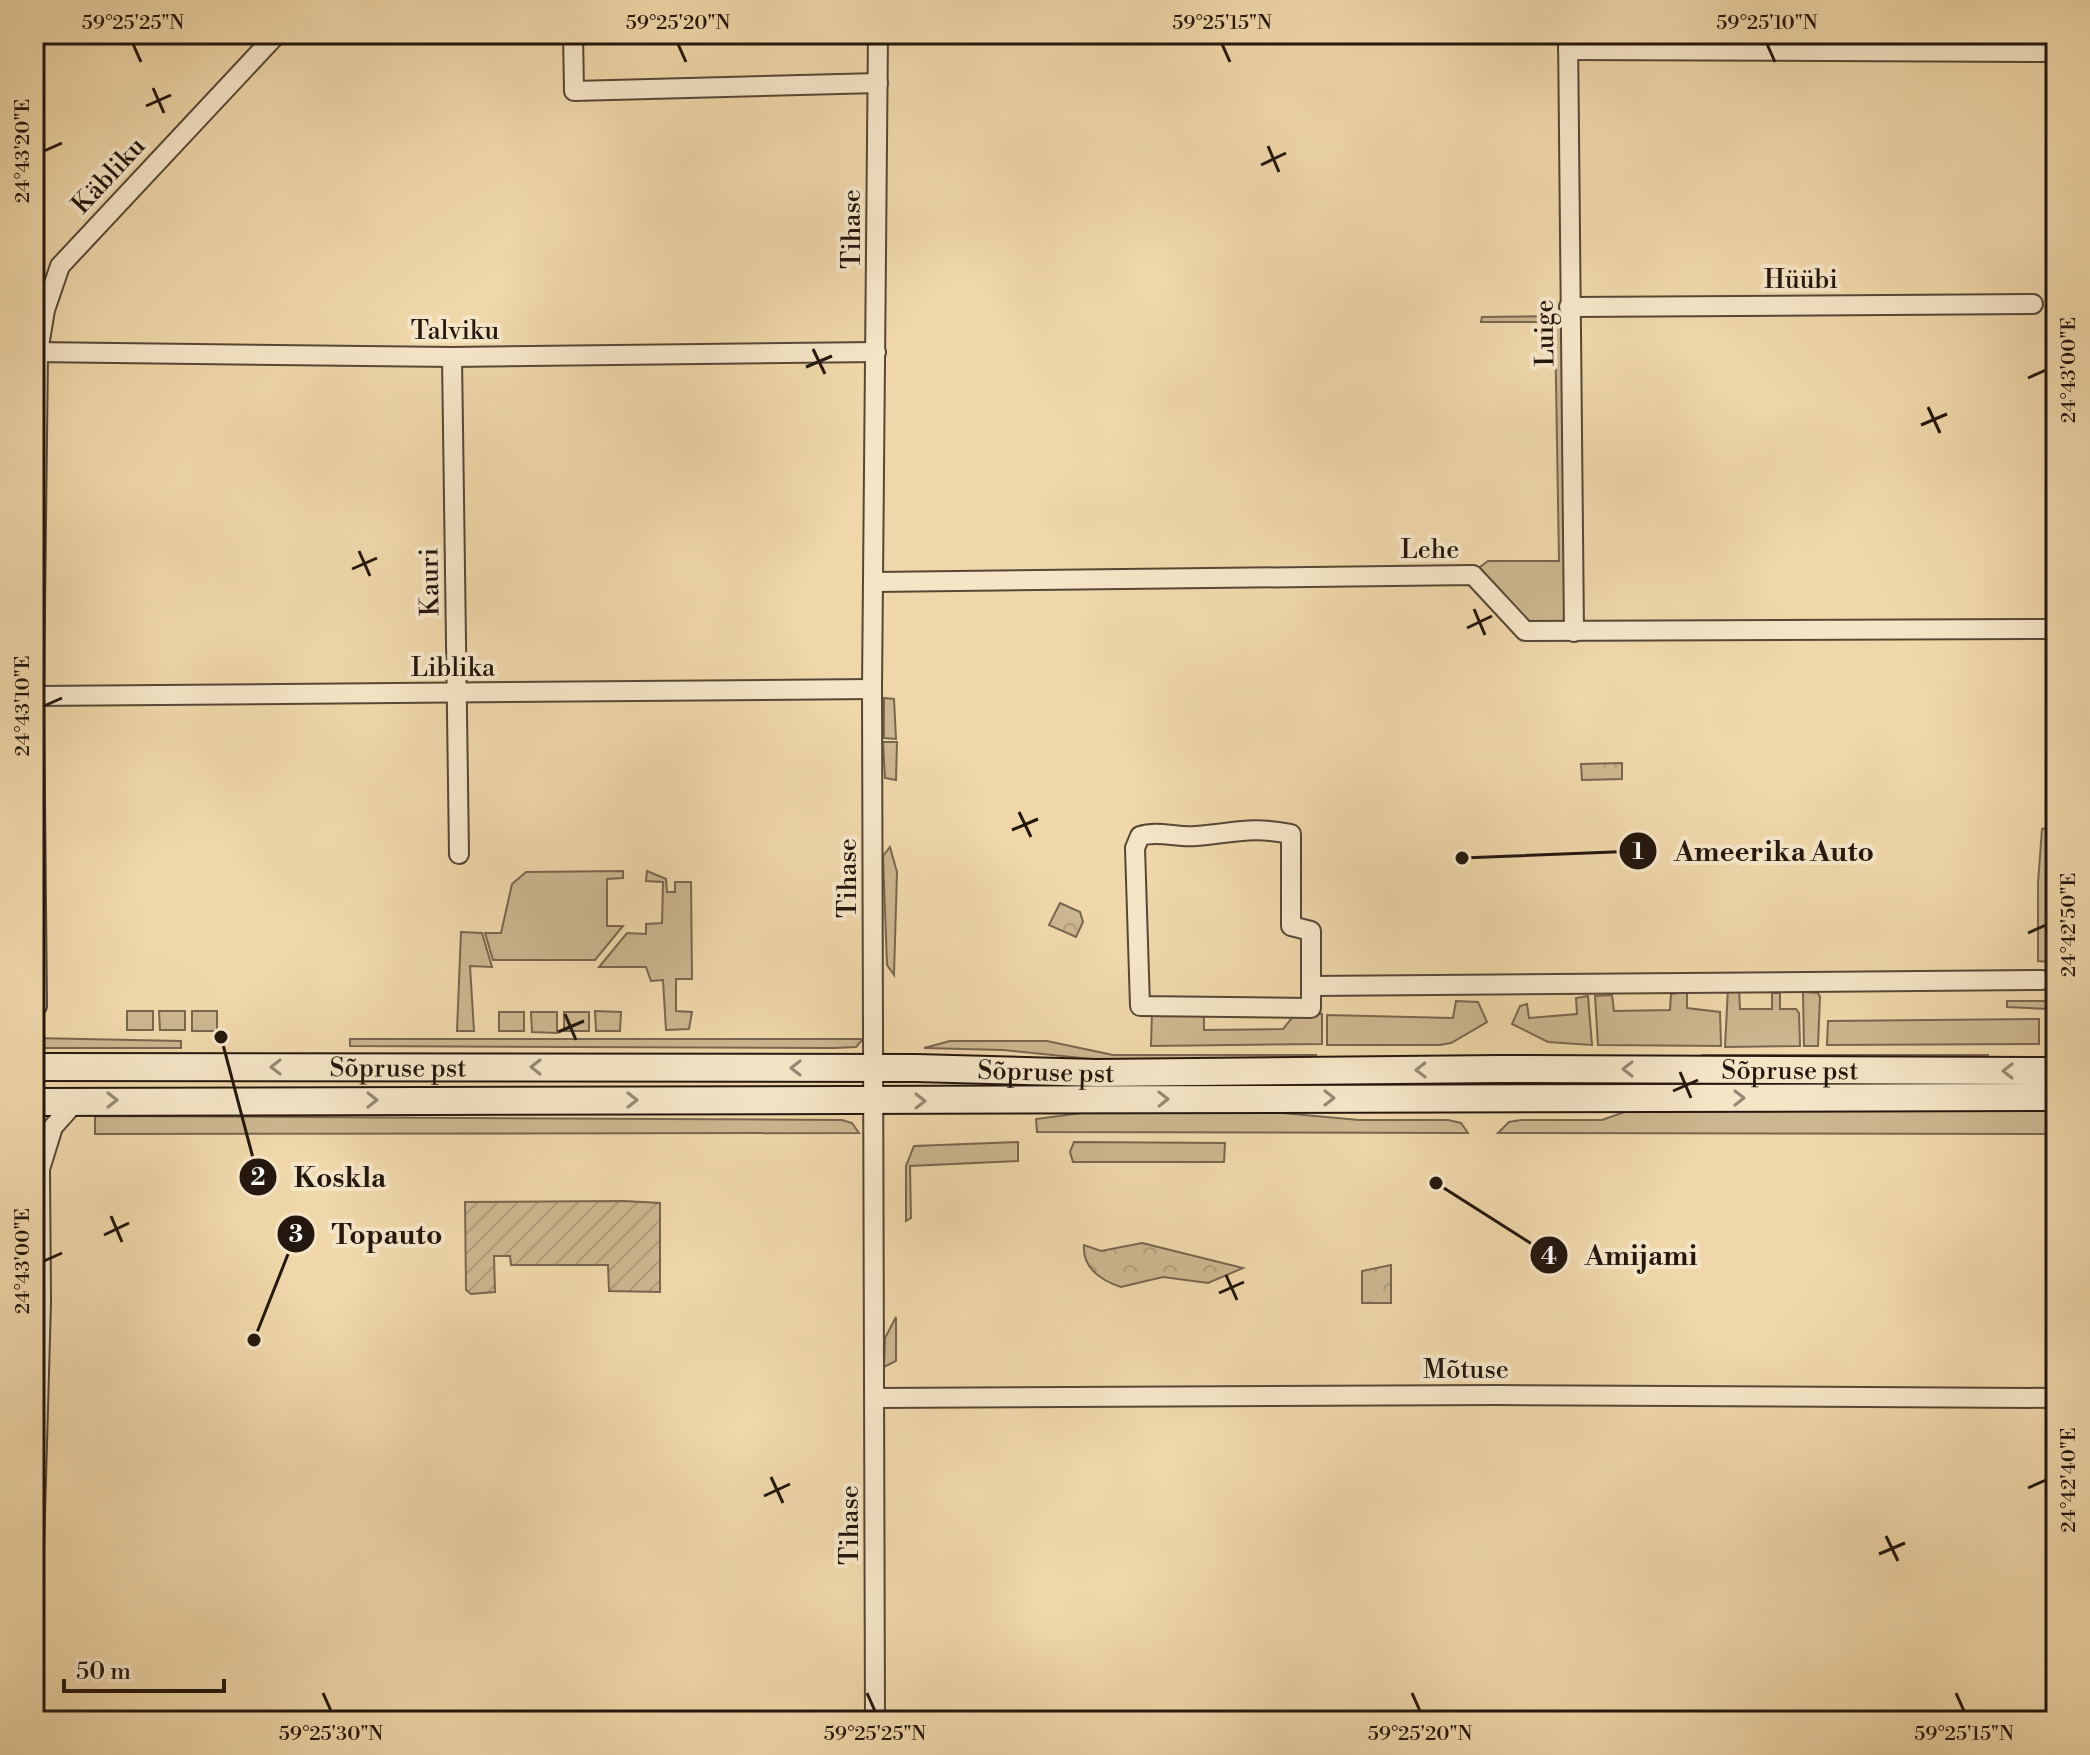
<svg xmlns="http://www.w3.org/2000/svg" width="2090" height="1755" font-family="'Libre Bodoni',serif">
	<style>
		.grass { fill: #ccb68f; stroke: #78664e; stroke-width: 2 }
		.park { fill: url(#park-crowns); stroke: #78664e; stroke-width: 2 }
		.garden { fill: url(#garden-furrows); stroke: #78664e; stroke-width: 2 }
		.lines { fill: none; stroke-linecap: round; stroke-linejoin: round }
		.street-casing { stroke: #574735; stroke-width: 22 }
		.secondary-casing { stroke: #24170e; stroke-width: 30 }
		.street { stroke: #f5e5c7; stroke-width: 18 }
		.secondary { stroke: #f5e5c7; stroke-width: 26 }
		.oneway { stroke: #978874 }
		.ticks { fill: none; stroke: #24170e; stroke-width: 3 }
		.labels { text-anchor: middle; stroke-width: 8; stroke-linejoin: round; paint-order: stroke }
		.street-label { font-size: 26px; fill: #24170e; stroke: #f5e5c7 }
		.leader { fill: none; stroke: #24170e; stroke-width: 3 }
		.callout-dot { fill: #24170e; stroke: #f5e5c7; stroke-width: 3 }
		.mark-label { font-size: 24px; text-anchor: middle; font-weight: bold; fill: #fff }
		.callout-label { font-size: 28px; text-anchor: middle; font-weight: bold; fill: #24170e; stroke: #f5e5c7; stroke-width: 8; stroke-linejoin: round; paint-order: stroke }
		.neatline { fill: none; stroke: #24170e; stroke-width: 3 }
		.ticks-label { font-size: 20px; text-anchor: middle; fill: #24170e }
	</style>
	<defs>
		<pattern id="park-crowns" width="20" height="18" patternUnits="userSpaceOnUse" patternTransform="scale(2)"><rect width="20" height="18" fill="#ccb68f"/><path d="M2 6a3 3 0 1 1 6 0M12 15a3 3 0 1 1 6 0" fill="none" stroke="#af9c7a"/></pattern>
		<pattern id="garden-furrows" width="10" height="10" patternUnits="userSpaceOnUse" patternTransform="scale(2)"><rect width="10" height="10" fill="#ccb68f"/><path d="M-1 1l2-2M0 10L10 0M9 11l2-2" fill="none" stroke="#af9c7a"/></pattern>
	</defs>
	<rect width="100%" height="100%" fill="#efd7a9"/>
	<filter id="stains"><feTurbulence type="fractalNoise" baseFrequency=".0025" numOctaves="4"/><feColorMatrix values="0 0 0 0 .2 0 0 0 0 .09 0 0 0 0 .02 0 0 0 .5 -.17"/></filter>
	<radialGradient id="worn" r=".72"><stop offset=".6" stop-color="#630" stop-opacity="0"/><stop offset="1" stop-color="#630" stop-opacity=".3"/></radialGradient>
	<g class="grass">
		<polygon points="1554,316 1564,327 1567,620 1561,626 1529,623 1476,570 1488,561 1559,561 1555,322 1481,322 1482,317"/>
		<polygon points="884,698 894,699 896,739 884,738"/>
		<polygon points="883,742 897,742 896,780 885,778"/>
		<polygon points="2056,827 2056,967 2048,971 2048,962 2038,961 2038,883 2042,829"/>
		<polygon points="890,847 897,872 894,975 887,965 883,856"/>
		<polygon points="623,871 623,878 607,879 607,926 623,926 595,960 493,960 485,933 501,933 512,884 526,872"/>
		<polygon points="647,871 666,879 667,892 675,892 675,882 691,882 692,979 676,979 676,1011 692,1012 689,1029 666,1030 663,980 651,981 646,967 599,967 627,933 646,934 646,924 662,923 663,882 646,881"/>
		<polygon points="461,932 482,933 492,967 470,966 474,1031 457,1031"/>
		<polygon points="2056,972 2056,1034 2053,1034 2048,1030 2048,1009 2007,1007 2007,1001 2046,1001 2047,976"/>
		<polygon points="1728,988 1739,988 1740,1009 1772,1009 1772,993 1780,993 1780,1009 1796,1009 1799,1013 1800,1046 1725,1047"/>
		<polygon points="1687,992 1687,1008 1720,1012 1721,1046 1598,1045 1595,996 1612,995 1614,1011 1670,1010 1671,994"/>
		<polygon points="1803,992 1818,993 1820,997 1818,1046 1804,1046"/>
		<polygon points="1588,996 1592,1045 1548,1042 1512,1024 1520,1006 1527,1004 1529,1018 1577,1014 1576,998"/>
		<polygon points="1456,1001 1478,1002 1487,1022 1451,1043 1440,1045 1327,1045 1327,1015 1453,1018"/>
		<rect x="127" y="1011" width="26" height="19"/>
		<polygon points="159,1011 185,1011 185,1030 160,1030"/>
		<rect x="192" y="1011" width="25" height="20"/>
		<polygon points="595,1011 621,1012 620,1031 596,1031"/>
		<rect x="499" y="1012" width="25" height="19"/>
		<polygon points="531,1012 557,1012 557,1033 532,1032"/>
		<rect x="564" y="1012" width="25" height="19"/>
		<polygon points="1152,1012 1204,1014 1204,1030 1283,1029 1295,1014 1322,1014 1322,1044 1151,1046"/>
		<polygon points="2039,1019 2039,1044 1827,1045 1828,1021"/>
		<polygon points="34,1038 181,1041 181,1048 34,1048"/>
		<polygon points="350,1039 863,1039 856,1047 834,1048 350,1046"/>
		<polygon points="950,1041 1047,1041 1113,1055 1317,1055 1264,1062 1099,1063 1091,1059 1003,1050 924,1048"/>
		<polygon points="1702,1055 1988,1055 1988,1058 1740,1063"/>
		<polygon points="1633,1109 2056,1109 2056,1134 1498,1133 1509,1122 1521,1120 1602,1120"/>
		<polygon points="1096,1111 1271,1112 1359,1120 1448,1120 1461,1123 1468,1133 1037,1132 1036,1119"/>
		<polygon points="95,1116 842,1120 852,1123 859,1133 95,1134"/>
		<polygon points="1018,1142 1018,1161 910,1166 911,1218 906,1221 906,1166 914,1146"/>
		<polygon points="1074,1142 1225,1143 1224,1162 1073,1162 1070,1152"/>
		<polygon points="896,1317 896,1361 884,1367 885,1338"/>
	</g>
	<g class="park">
		<polygon points="1622,763 1622,779 1582,780 1581,764"/>
		<polygon points="1060,903 1080,912 1083,922 1076,937 1049,925"/>
		<path d="M 1142,1243 L 1243,1268 L 1208,1283 L 1163,1277 L 1121,1287 C 1102,1281 1082,1268 1084,1245 L 1101,1251 Z"/>
		<polygon points="1391,1265 1391,1303 1362,1303 1362,1271"/>
	</g>
	<polygon class="garden" points="624,1201 660,1203 660,1292 609,1291 608,1265 511,1265 510,1256 494,1256 495,1292 471,1294 466,1290 465,1202"/>
	<g class="lines">
		<defs>
			<g id="street">
				<polyline points="573,34 574,91 878,83"/>
				<polyline points="1568,34 1574,632"/>
				<polyline points="1568,50 2056,52"/>
				<polyline points="1569,307 2033,304"/>
				<polyline points="34,352 452,357 876,352"/>
				<polyline points="452,357 459,854"/>
				<polyline points="875,582 1473,575 1525,631 2056,629"/>
				<polyline points="34,696 872,689"/>
				<path d="M 1311,986 L 1311,1008 L 1140,1006 L 1135,848 L 1140,836 C 1158,830 1177,838 1196,836 C 1236,833 1249,826 1291,834 L 1291,926 L 1311,931 L 1311,986 L 2042,980"/>
				<polyline points="37,1006 34,696 38,352 45,310 60,266 277,34"/>
				<polyline points="875,1398 1496,1395 2056,1398"/>
				<polyline points="34,1550 41,1302 40,1169 53,1127 78,1099"/>
				<polyline points="875,1721 872,689 878,34"/>
			</g>
			<g id="secondary">
				<path id="s1" d="M 34,1067 L 916,1068 L 1096,1073 L 1499,1069 L 2056,1071"/>
				<polyline points="34,1102 2056,1097"/>
			</g>
		</defs>
		<use href="#street" class="street-casing"/>
		<use href="#secondary" class="secondary-casing"/>
		<use href="#street" class="street"/>
		<use href="#secondary" class="secondary"/>
	</g>
	<defs><path id="oneway-chevron" d="M-2-3.5L2.5 0L-2 3.5" fill="none" stroke-width="1.6" stroke-linecap="round" stroke-linejoin="round" transform="scale(2)"/></defs>
	<g class="oneway">
		<use href="#oneway-chevron" transform="translate(276 1067) rotate(-180)"/>
		<use href="#oneway-chevron" transform="translate(536 1067) rotate(-180)"/>
		<use href="#oneway-chevron" transform="translate(796 1068) rotate(-180)"/>
		<use href="#oneway-chevron" transform="translate(1628 1069) rotate(-180)"/>
		<use href="#oneway-chevron" transform="translate(1421 1070) rotate(179)"/>
		<use href="#oneway-chevron" transform="translate(2008 1071) rotate(-180)"/>
		<use href="#oneway-chevron" transform="translate(1329 1098)"/>
		<use href="#oneway-chevron" transform="translate(1739 1098)"/>
		<use href="#oneway-chevron" transform="translate(1163 1099) rotate(-1)"/>
		<use href="#oneway-chevron" transform="translate(112 1100)"/>
		<use href="#oneway-chevron" transform="translate(372 1100)"/>
		<use href="#oneway-chevron" transform="translate(632 1100)"/>
		<use href="#oneway-chevron" transform="translate(920 1101)"/>
	</g>
	<path class="ticks" d="M 133,44 L 141,62M 678,44 L 686,62M 1222,44 L 1230,62M 1767,44 L 1775,62M 153,88 L 164,113M 146,106 L 171,95M 1268,146 L 1279,172M 44,151 L 62,143M 1261,165 L 1286,153M 813,349 L 825,374M 806,367 L 832,356M 2028,378 L 2046,370M 1928,407 L 1940,433M 1921,425 L 1947,414M 359,551 L 370,576M 352,569 L 377,558M 1474,609 L 1485,635M 1467,628 L 1492,616M 44,706 L 62,698M 1019,812 L 1031,837M 1012,830 L 1038,819M 2028,933 L 2046,925M 565,1014 L 576,1040M 558,1032 L 584,1021M 1680,1072 L 1691,1098M 1673,1091 L 1698,1080M 111,1216 L 122,1242M 104,1235 L 129,1223M 44,1261 L 62,1253M 1226,1275 L 1237,1300M 1219,1293 L 1244,1282M 771,1477 L 783,1503M 2028,1488 L 2046,1480M 764,1496 L 790,1484M 1886,1536 L 1898,1561M 1879,1554 L 1905,1543M 323,1693 L 331,1711M 867,1693 L 875,1711M 1412,1693 L 1420,1711M 1956,1693 L 1964,1711"/>
	<g class="labels">
		<g class="street-label">
			<text transform="translate(108 175) rotate(-47)" y="9">Käbliku</text>
			<text transform="translate(851 229) rotate(-90)" y="9">Tihase</text>
			<text x="1801" y="288">Hüübi</text>
			<text x="455" y="339">Talviku</text>
			<text transform="translate(1544 333) rotate(-91)" y="9">Luige</text>
			<text x="1430" y="558">Lehe</text>
			<text transform="translate(429 582) rotate(-91)" y="9">Kauri</text>
			<text x="453" y="676">Liblika</text>
			<text transform="translate(847 878) rotate(-90)" y="9">Tihase</text>
			<text dy="9" stroke="none"><textPath href="#s1" startOffset="364">Sõpruse pst</textPath></text>
			<text dy="9" stroke="none"><textPath href="#s1" startOffset="1756">Sõpruse pst</textPath></text>
			<text dy="9" stroke="none"><textPath href="#s1" startOffset="1012">Sõpruse pst</textPath></text>
			<text x="1466" y="1378">Mõtuse</text>
			<text transform="translate(849 1525) rotate(-90)" y="9">Tihase</text>
		</g>
	</g>
	<path class="leader" d="M1462 858L1638 851M221 1037L258 1177M254 1340L296 1234M1436 1183L1549 1255"/>
	<g class="callout-dot">
		<circle cx="1462" cy="858" r="8"/>
		<circle cx="221" cy="1037" r="8"/>
		<circle cx="254" cy="1340" r="8"/>
		<circle cx="1436" cy="1183" r="8"/>
		<circle cx="1638" cy="851" r="20"/>
		<circle cx="258" cy="1177" r="20"/>
		<circle cx="296" cy="1234" r="20"/>
		<circle cx="1549" cy="1255" r="20"/>
	</g>
	<g class="mark-label">
		<text x="1638" y="859">1</text>
		<text x="258" y="1185">2</text>
		<text x="296" y="1242">3</text>
		<text x="1549" y="1264">4</text>
	</g>
	<g class="callout-label">
		<text x="1774" y="861">Ameerika Auto</text>
		<text x="340" y="1187">Koskla</text>
		<text x="387" y="1244">Topauto</text>
		<text x="1641" y="1265">Amijami</text>
	</g>
	<rect width="2090" height="1755" fill="none" stroke="#efd7a9" stroke-width="88"/>
	<path d="M64 1679v12h160v-12" fill="none" stroke="#24170e" stroke-width="4"/>
	<text x="76" y="1679" font-size="24" fill="#24170e" stroke="#f5e5c7" stroke-width="6" paint-order="stroke">50 m</text>
	<rect x="44" y="44" width="2002" height="1667" class="neatline"/>
	<g class="ticks-label">
		<text x="133" y="29">59°25'25"N</text>
		<text x="678" y="29">59°25'20"N</text>
		<text x="1222" y="29">59°25'15"N</text>
		<text x="1767" y="29">59°25'10"N</text>
		<text transform="translate(22 151) rotate(-90)" y="7">24°43'20"E</text>
		<text transform="translate(2068 370) rotate(-90)" y="7">24°43'00"E</text>
		<text transform="translate(22 706) rotate(-90)" y="7">24°43'10"E</text>
		<text transform="translate(2068 925) rotate(-90)" y="7">24°42'50"E</text>
		<text transform="translate(22 1261) rotate(-90)" y="7">24°43'00"E</text>
		<text transform="translate(2068 1480) rotate(-90)" y="7">24°42'40"E</text>
		<text x="331" y="1740">59°25'30"N</text>
		<text x="875" y="1740">59°25'25"N</text>
		<text x="1420" y="1740">59°25'20"N</text>
		<text x="1964" y="1740">59°25'15"N</text>
	</g>
	<rect width="100%" height="100%" filter="url(#stains)"/>
	<rect width="100%" height="100%" fill="url(#worn)"/>
</svg>
